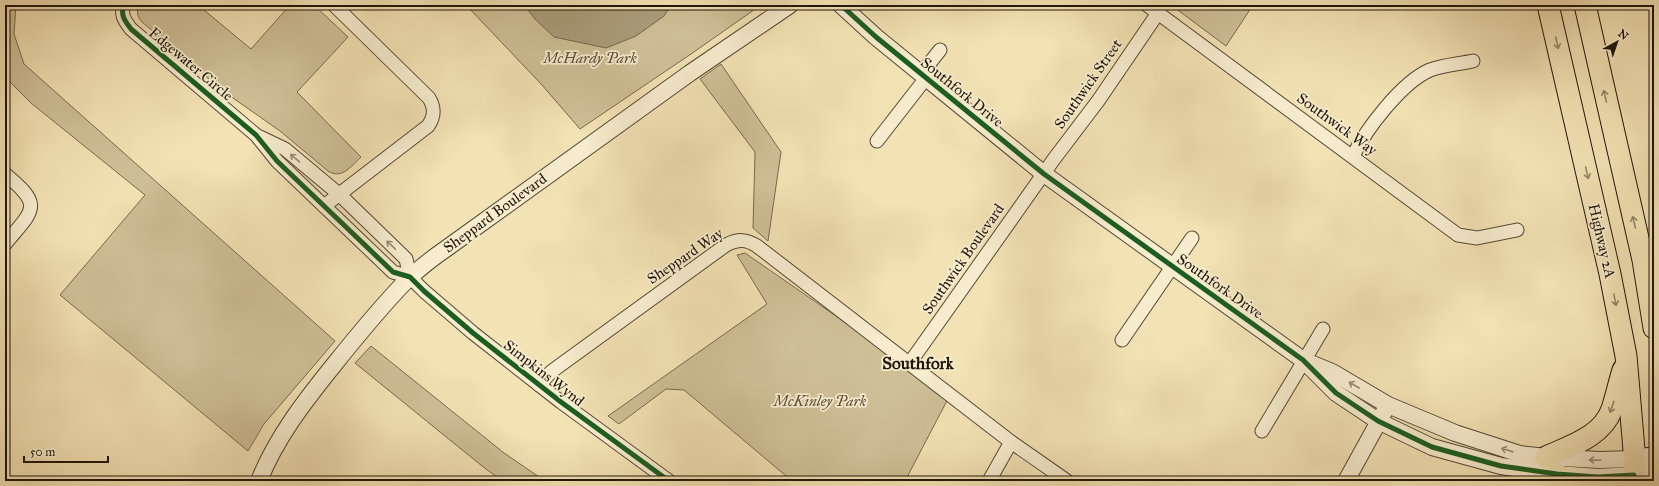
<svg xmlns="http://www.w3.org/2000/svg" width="1659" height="486" font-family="'IM FELL Great Primer',serif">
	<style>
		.green { fill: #cfbf97; stroke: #776a50 }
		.water { fill: #ab9c7a; stroke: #73664d }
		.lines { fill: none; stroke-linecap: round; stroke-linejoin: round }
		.minor-casing { stroke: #544834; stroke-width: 15 }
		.tertiary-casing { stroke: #544834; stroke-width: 18 }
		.secondary-casing { stroke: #1f150a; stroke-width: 21 }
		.primary-casing { stroke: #1f150a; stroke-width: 23 }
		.minor { stroke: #f7ecce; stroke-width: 13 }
		.tertiary { stroke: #f7ecce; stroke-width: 16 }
		.secondary { stroke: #f7ecce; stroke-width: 19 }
		.primary { stroke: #f3e2b4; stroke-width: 21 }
		.cycleway-casing { stroke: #f7ecce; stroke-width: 8 }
		.cycleway { stroke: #1b5e20; stroke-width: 5 }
		.oneway { stroke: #948668 }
		.oneway2 { stroke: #968b76 }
		.labels { text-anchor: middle; stroke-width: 3.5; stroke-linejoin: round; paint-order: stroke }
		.park-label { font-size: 15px; font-style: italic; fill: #5d503b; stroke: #f7ecce }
		.street-label { font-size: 15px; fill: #1f150a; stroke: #f7ecce }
		.quarter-label { font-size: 17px; font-weight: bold; fill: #1f150a; stroke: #f7ecce }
	</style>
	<rect width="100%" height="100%" fill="#f3e2b4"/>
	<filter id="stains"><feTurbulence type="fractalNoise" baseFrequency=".005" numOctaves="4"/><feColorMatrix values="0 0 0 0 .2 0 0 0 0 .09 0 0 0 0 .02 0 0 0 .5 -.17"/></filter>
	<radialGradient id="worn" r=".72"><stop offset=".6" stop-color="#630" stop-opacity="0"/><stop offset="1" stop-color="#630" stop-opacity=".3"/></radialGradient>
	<g class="green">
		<polygon points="5,5 16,5 14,34 24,64 335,341 264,424 248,451 60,295 145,195 31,103 10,82 5,74"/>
		<path d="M 140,5 L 198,5 L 251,49 L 290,5 L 314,5 L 348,37 L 297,92 L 361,157 C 351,166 342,180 328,171 L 280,131 L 223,91 L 142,22 C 137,16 136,12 140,5 Z"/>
		<polygon points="466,5 761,5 691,54 580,129 542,85"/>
		<polygon points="1171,5 1253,5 1226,46"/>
		<polygon points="721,64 781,152 768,241 753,228 755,152 700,79"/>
		<polygon points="745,253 950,395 905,481 792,481 684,390 666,389 619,424 608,416 767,304 737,255"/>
		<polygon points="371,346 504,453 545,481 502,481 482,466 355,363"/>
	</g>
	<polygon class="water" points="524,5 671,5 664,16 636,36 606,48 554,37 535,19"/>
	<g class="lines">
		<defs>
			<g id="minor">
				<path d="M 124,5 C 120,15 125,21 131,29 L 256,135 L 277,161 L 393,272 L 410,277 L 424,291 L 473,333 L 561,402 L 669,481"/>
				<polyline points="1147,5 1458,235 1477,238 1517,230"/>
				<polyline points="921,74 940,50"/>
				<polyline points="260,137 285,149 340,195 406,259 410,277"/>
				<polyline points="877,141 926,78"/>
				<path d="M 1353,156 C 1366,129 1402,82 1430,70 C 1443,65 1459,64 1473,61"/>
				<path d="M 5,174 C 44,206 34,209 5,244"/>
				<path d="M 324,206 L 428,126 C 435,116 435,108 429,98 L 334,5"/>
				<polyline points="1122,340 1192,238"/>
				<polyline points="909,364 1054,159 1098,101 1158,13"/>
				<path d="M 539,385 L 551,372 L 559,366 L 726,245 C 738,239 746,239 757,246 L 1011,442 L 1067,481"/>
				<polyline points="1262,431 1323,329"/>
				<polyline points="989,481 1011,442"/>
			</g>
			<g id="tertiary">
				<polyline points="841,5 876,37 1044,174 1303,360 1336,393 1378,421 1432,447 1501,466 1557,474 1598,477 1634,475"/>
				<polyline points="1310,363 1332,372 1388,405 1455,433 1520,454 1546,457 1599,460 1634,459"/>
				<path d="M 259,481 C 276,438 304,402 333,366 C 357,336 382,305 409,278 C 421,267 434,257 447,248 L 690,73 L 790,5"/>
				<polyline points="1346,481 1384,412"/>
			</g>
			<g id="secondary">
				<polyline points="1634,459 1654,457"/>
				<polyline points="1634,475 1654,472"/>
			</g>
			<g id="primary">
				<polyline points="1548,5 1610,274 1626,356 1634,450 1634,481"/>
				<polyline points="1585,5 1643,260 1654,328"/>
				<path d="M 1546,457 C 1570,446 1602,437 1612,409 C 1616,397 1619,383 1623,370"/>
				<polyline points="1557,474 1568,481"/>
			</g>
		</defs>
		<use href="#minor" class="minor-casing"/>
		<use href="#tertiary" class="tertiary-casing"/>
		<use href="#secondary" class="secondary-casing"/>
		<use href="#primary" class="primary-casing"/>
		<use href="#minor" class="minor"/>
		<use href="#tertiary" class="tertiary"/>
		<use href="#secondary" class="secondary"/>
		<use href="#primary" class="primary"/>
		<defs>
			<g id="cycleway">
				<path d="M 124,5 C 120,15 125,21 131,29 L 256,135 L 277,161 L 393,272 L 410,277 L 424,291 L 473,333 L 561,402 L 669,481"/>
				<polyline points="841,5 876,37 1044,174 1303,360 1336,393 1378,421 1432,447 1501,466 1557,474 1598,477 1634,475"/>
			</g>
		</defs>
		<use href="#cycleway" class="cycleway-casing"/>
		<use href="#cycleway" class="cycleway"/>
	</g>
	<defs><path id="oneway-shaft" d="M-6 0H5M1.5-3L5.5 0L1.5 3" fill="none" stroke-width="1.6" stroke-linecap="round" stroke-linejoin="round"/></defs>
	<g class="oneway">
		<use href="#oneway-shaft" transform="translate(1557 43) rotate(77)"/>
		<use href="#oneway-shaft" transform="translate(1605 96) rotate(-103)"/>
		<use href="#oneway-shaft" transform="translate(1587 173) rotate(77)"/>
		<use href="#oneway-shaft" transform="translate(1634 222) rotate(-103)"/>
		<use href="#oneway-shaft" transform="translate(1615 300) rotate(79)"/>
		<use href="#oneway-shaft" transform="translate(1612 407) rotate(109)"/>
	</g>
	<g class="oneway2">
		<use href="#oneway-shaft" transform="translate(295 158) rotate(-140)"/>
		<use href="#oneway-shaft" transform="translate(391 245) rotate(-136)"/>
		<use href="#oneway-shaft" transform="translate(1354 385) rotate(-150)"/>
		<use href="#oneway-shaft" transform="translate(1507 450) rotate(-162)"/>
		<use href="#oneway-shaft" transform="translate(1595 460) rotate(-178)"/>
	</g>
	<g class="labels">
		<g class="park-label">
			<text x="590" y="63">McHardy Park</text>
			<text x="820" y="406">McKinley Park</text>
		</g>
		<g class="street-label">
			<text transform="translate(191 64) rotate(40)" y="5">Edgewater Circle</text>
			<text transform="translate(1088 84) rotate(-55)" y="5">Southwick Street</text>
			<text transform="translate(962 92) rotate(39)" y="5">Southfork Drive</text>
			<text transform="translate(1337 124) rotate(36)" y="5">Southwick Way</text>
			<text transform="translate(495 213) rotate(-36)" y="5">Sheppard Boulevard</text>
			<text transform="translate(1602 241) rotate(77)" y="5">Highway 2A</text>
			<text transform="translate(685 256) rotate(-34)" y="5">Sheppard Way</text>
			<text transform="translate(963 259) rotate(-55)" y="5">Southwick Boulevard</text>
			<text transform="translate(1220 286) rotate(35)" y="5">Southfork Drive</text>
			<text transform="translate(544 373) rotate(38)" y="5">Simpkins Wynd</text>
		</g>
		<g class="quarter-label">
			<text x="918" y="369">Southfork</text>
		</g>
	</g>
	<rect width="1659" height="486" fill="none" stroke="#f3e2b4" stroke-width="20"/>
	<rect x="6" y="6" width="1647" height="474" fill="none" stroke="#1f150a" stroke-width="2"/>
	<rect x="10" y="10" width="1639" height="466" fill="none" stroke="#1f150a"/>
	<g transform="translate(1617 42) rotate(40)" stroke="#f7ecce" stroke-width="3" paint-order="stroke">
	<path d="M0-3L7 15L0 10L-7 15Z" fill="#1f150a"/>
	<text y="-6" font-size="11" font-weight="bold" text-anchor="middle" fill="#1f150a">N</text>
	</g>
	<path d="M24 456v6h84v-6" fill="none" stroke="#1f150a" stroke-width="2"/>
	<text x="30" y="456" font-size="12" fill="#1f150a" stroke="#f7ecce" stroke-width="3" paint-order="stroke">50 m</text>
	<rect width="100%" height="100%" filter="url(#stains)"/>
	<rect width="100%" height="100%" fill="url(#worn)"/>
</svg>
